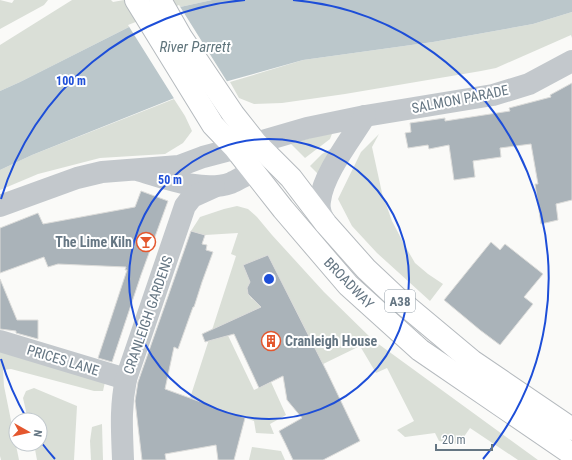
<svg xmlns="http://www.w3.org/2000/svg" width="572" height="460" font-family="'Roboto Condensed',sans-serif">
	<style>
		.green { fill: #dadfd7 }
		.water { fill: #bbc7cb }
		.pier { fill: #fafaf8 }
		.building { fill: #aab3b9; stroke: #dcdcda }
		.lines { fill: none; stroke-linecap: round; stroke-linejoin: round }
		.primary-casing { stroke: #b5babe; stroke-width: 24 }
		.minor { stroke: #c3c8cc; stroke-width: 22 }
		.tertiary { stroke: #c3c8cc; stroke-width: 22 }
		.primary { stroke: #fff; stroke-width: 22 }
		.ring { fill: none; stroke: #1d4ed8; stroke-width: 2 }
		.labels { text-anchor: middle; stroke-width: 4; stroke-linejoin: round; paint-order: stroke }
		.shield { fill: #fff; stroke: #939fa8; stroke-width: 1 }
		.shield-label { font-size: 13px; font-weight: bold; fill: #657683 }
		.street-label { font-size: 14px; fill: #657683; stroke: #fff }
		.poi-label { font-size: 14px; font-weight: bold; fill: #657683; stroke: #fff; text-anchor: end }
		.water-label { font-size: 15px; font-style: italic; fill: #60757c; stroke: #fff }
		.centre { fill: #1d4ed8; stroke: #fff; stroke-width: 2 }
		.ring-label { font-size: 12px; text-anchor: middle; font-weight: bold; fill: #1d4ed8; stroke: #fff; stroke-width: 4; stroke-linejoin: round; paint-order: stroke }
	</style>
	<rect width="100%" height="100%" fill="#fafaf8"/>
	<g class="green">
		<polygon points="0,0 12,3 14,0 48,0 44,5 0,29"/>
		<polygon points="72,0 111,0 113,2 124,0 212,0 180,7 129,27 20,82 0,91 0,45"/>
		<polygon points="572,12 572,38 571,35 496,68 481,71 345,94 282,103 254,104 239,98 230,82 303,60 433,42 533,24"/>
		<polygon points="174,99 185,116 192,131 183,143 165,154 100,158 38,174 0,190 0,170 32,155"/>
		<polygon points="333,131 330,139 305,158 291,144"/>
		<polygon points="379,134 372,147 382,193 392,221 404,244 415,263 428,274 443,284 430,301 377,253 352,226 338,199 361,152"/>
		<polygon points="341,143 321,177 310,166 322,154"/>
		<polygon points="237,206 248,209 257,217 272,235 324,292 373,340 538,460 518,460 470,428 459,444 439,441 435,433 405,437 397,430 414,421 387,368 376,373 360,346 319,366 319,358 268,255 244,265 250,282 247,288 248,294 252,299 271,302 223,325 254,390 271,382 286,415 270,424 274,434 256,433 254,421 190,398 236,256 231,254 238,233 205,235 191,231 200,217 224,209"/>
		<polygon points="0,348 105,382 103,391 94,391 11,369 3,370 4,386 19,460 1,460 0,456"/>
		<polygon points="34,388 77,406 74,460 37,460 34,444 40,444 40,420 28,420 23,398 26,391"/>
		<polygon points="102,424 103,460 91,460 90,441 92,427"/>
		<polygon points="252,447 281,451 285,460 249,460"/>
	</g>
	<polygon class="water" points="212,0 572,0 572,12 533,24 433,42 303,60 192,91 32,155 0,170 0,91 20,82 129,27 180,7"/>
	<polygon class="pier" points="179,5 228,83 192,93 175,100 128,25"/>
	<g class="building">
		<polygon points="572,83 572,200 556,204 558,220 541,224 535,184 538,184 531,144 500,148 501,157 473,161 475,177 454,180 449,145 429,149 428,145 408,148 405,133 411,132 410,123 445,118 445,121 510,111 509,108 551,97 550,95"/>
		<polygon points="141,191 168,201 141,275 112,362 98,358 127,270 125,270 126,267 58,264 48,267 44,257 0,273 0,228 38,213 43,224 135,207"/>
		<polygon points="191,231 205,235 202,244 207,245 206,250 213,252 202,282 194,307 193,307 178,349 174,347 165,389 245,418 234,460 218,460 216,445 165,454 166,460 142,460 135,401 138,382"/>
		<polygon points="491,242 500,250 505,244 543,274 524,297 533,304 500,345 480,330 444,300"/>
		<polygon points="268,255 327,372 360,441 323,460 293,460 285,443 279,431 302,418 287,400 283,376 259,388 234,334 205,342 202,334 261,307 248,294 247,288 250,282 243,265"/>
		<polygon points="0,279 17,320 38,320 38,339 16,333 16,331 0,329"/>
	</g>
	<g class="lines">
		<defs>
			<g id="primary">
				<polyline points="136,0 213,125 235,148 283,209 348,285 420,350 572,454"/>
				<polyline points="160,0 181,37 233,114 256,143 291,178 326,224 366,269 399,300 472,361 572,429"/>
			</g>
		</defs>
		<use href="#primary" class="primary-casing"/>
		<g class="minor">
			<path d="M 0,206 L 77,178 L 102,172 L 179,166 L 203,157 L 256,143 L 253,172 C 245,175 238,180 231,183 C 203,193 165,178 137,170"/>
			<polyline points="0,341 126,379"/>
			<path d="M 123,460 C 122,431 120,408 126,379 L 185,206 L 192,197 L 214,187"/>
		</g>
		<g class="tertiary">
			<polyline points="256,143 307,128 365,116 493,95 529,84 572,61"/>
			<path d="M 326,224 C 322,217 318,209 320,201 C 323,174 351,139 365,116"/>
		</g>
		<use href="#primary" class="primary"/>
	</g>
	<g class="ring">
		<circle cx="269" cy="279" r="140"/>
		<path d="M55 459A280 280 0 0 1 41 442M27 419A280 280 0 0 1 1 359M1 199A280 280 0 0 1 245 0M293 0A280 280 0 0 1 483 459"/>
	</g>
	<defs>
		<symbol id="bar-ring" viewBox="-11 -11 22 22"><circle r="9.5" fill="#fff" stroke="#e4572e" stroke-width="1.5"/><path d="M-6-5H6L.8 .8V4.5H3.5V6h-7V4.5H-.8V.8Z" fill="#e4572e"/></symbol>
		<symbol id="building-ring" viewBox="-11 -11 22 22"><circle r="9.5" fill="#fff" stroke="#e4572e" stroke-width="1.5"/><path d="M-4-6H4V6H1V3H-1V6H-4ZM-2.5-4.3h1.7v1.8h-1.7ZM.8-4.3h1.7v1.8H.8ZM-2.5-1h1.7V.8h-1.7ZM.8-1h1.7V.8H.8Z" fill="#e4572e"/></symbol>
	</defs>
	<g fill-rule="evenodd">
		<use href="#bar-ring" x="135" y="231" width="22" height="22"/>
		<use href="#building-ring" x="260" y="330" width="22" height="22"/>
	</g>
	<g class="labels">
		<rect class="shield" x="385" y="290" width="30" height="22" rx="3"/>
		<g class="shield-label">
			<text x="400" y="306">A38</text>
		</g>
		<g class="street-label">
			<text transform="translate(460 99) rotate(-11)" y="5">SALMON PARADE</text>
			<text transform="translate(349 283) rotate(46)" y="5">BROADWAY</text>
			<text transform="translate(148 315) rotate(-71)" y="5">CRANLEIGH GARDENS</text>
			<text transform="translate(63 360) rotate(17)" y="5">PRICES LANE</text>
		</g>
		<g class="poi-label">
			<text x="132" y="247">The Lime Kiln</text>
			<text x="285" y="346" text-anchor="start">Cranleigh House</text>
		</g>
		<g class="water-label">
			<text x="195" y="52">River Parrett</text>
		</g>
	</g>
	<circle cx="269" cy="279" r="6" class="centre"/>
	<g class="ring-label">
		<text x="71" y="85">100 m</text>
		<text x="170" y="184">50 m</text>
	</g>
	<g transform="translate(28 432) rotate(98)"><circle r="19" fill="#ffffff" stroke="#c1c8cd"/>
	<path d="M0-3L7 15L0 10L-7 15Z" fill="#e4572e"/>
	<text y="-6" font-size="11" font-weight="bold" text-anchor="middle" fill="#657683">N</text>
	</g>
	<path d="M436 444v6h56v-6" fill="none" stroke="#657683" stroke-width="2"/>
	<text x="442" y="444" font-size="12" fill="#657683" stroke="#ffffff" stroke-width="3" paint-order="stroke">20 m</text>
</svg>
